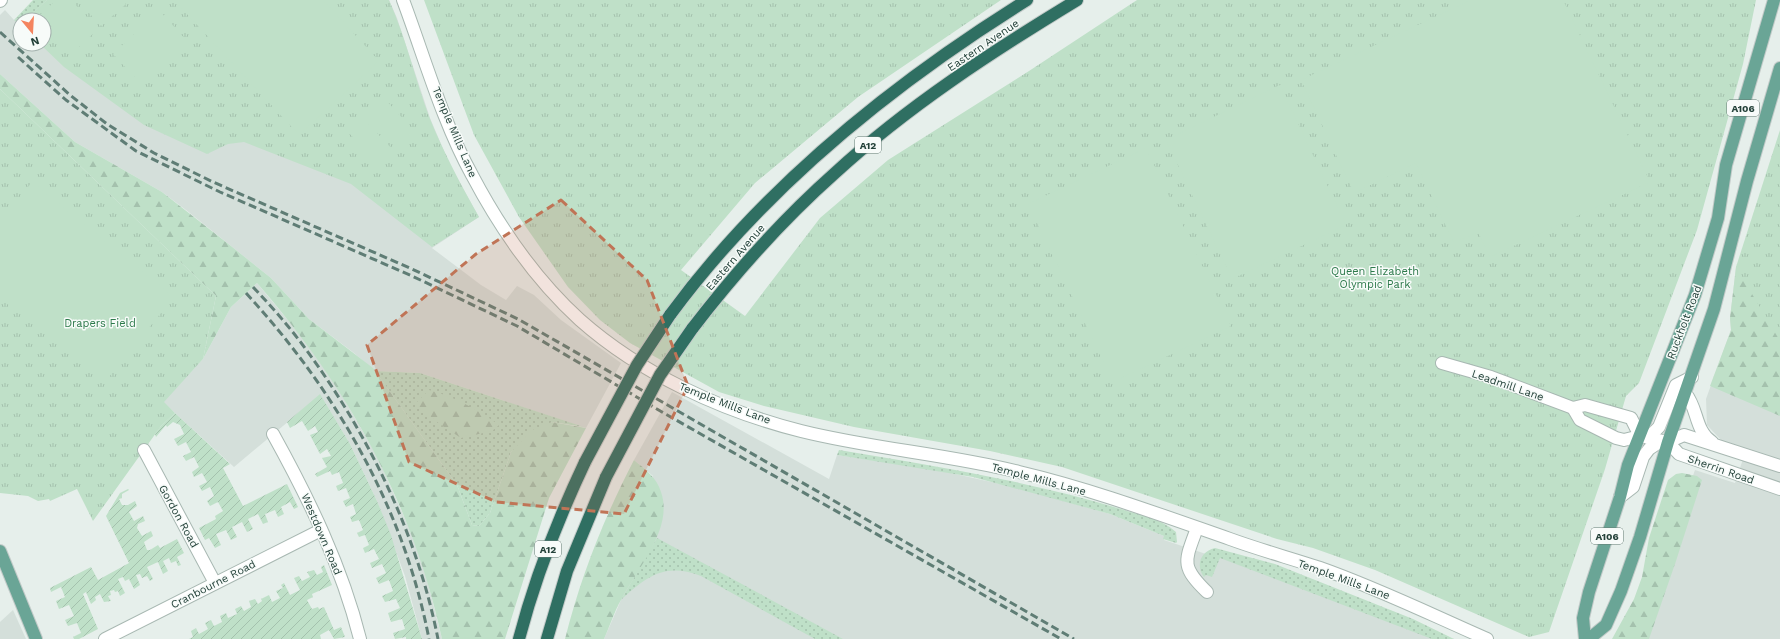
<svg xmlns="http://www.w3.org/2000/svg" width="1780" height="639" font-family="'Work Sans',sans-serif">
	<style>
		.built { fill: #d4dfda; fill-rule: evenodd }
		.grass { fill: url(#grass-dots) }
		.forest { fill: url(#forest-firs) }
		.park { fill: url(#park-tufts) }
		.garden { fill: url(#garden-furrows) }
		.pitch { fill: #bfe0c8 }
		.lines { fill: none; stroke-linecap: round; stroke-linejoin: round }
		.minor-casing { stroke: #a8b8b2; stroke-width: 14 }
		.major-casing { stroke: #c2cac8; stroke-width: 14 }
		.highway-casing { stroke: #c2cac8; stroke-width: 14 }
		.minor { stroke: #fff; stroke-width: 12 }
		.major { stroke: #6aa596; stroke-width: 12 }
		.highway { stroke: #2f6f62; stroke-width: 12 }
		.rail { stroke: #5f7d75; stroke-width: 3; stroke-dasharray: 8 4; stroke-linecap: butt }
		.highway-bridge-casing { stroke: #c2cac8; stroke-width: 14; stroke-linecap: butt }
		.highway-bridge { stroke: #2f6f62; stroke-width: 12 }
		.marked { fill: #c07456; fill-opacity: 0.2; stroke: #c07456; stroke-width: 3; stroke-dasharray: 8 5; stroke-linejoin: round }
		.labels { text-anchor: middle; stroke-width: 3; stroke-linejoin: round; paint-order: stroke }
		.shield { fill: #f7fbf9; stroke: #637a73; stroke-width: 1 }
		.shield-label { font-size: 10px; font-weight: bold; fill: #24423a }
		.street-label { font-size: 11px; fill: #24423a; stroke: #f7fbf9 }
		.park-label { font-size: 11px; fill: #2d7a4b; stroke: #f7fbf9 }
	</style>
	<defs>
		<pattern id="grass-dots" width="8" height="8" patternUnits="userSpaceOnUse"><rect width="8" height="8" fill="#bfe0c8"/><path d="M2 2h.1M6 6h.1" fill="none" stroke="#a4c1ad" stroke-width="1.8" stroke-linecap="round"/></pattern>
		<pattern id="forest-firs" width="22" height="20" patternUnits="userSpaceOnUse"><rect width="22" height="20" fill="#bfe0c8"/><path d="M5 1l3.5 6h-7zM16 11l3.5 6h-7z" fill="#a4c1ad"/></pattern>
		<pattern id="park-tufts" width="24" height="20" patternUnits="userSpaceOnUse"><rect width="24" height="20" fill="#bfe0c8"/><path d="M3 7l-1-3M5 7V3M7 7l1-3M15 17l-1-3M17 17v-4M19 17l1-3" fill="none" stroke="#a4c1ad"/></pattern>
		<pattern id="garden-furrows" width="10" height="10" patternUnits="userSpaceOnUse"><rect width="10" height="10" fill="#bfe0c8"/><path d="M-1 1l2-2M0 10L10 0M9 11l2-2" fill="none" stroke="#a4c1ad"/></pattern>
	</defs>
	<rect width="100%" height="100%" fill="#e6efeb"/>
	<g class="built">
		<path d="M 47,0 L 389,0 L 397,18 L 430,118 L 450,165 L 479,217 L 432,248 L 481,285 L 506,300 L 517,286 L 534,295 L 561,320 L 621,363 L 586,428 L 420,373 L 375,371 L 354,353 L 309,319 L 271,278 L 186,210 L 162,192 L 75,142 L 0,74 L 0,15 L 5,10 L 14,20 L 19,19 L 33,12 ZM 20,20 L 44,20 L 44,44 L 20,44 Z"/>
		<polygon points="1736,267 1780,341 1780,639 1636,639 1695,470 1735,483 1746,450 1722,441 1707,425 1706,399 1731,330 1730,318"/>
		<polygon points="257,283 306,342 335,383 378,458 409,528 424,568 442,639 422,639 405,576 377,501 350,444 320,395 234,467 163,402 203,359 231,307"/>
		<polygon points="672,392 829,479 837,455 942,471 1018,488 1110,514 1164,536 1164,540 1218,558 1221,552 1441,639 604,639 621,600 653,476 634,460"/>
		<polygon points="13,610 26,639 0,639 0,622"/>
	</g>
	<g class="grass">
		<polygon points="33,0 47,0 33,13 14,20"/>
		<polygon points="375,371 420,373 584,427 552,422 511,452 490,513 479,526 472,525 457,485"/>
		<path d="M 839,450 C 934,466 1029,481 1121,509 C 1139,515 1162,519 1176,532 L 1177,542 L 1176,543 L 1163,539 L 1164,536 L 1110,514 L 973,477 L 837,455 Z"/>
		<path d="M 657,538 L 843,639 L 815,639 L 701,576 C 665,562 647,576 621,600 Z"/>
		<path d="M 1215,548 L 1275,564 L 1413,619 L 1454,639 L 1432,639 L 1220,558 L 1212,577 L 1206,575 L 1204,577 C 1195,565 1201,551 1215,548 Z"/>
	</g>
	<g class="forest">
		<path d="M 0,74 L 75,142 L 162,192 L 231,246 L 271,278 L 309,319 L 373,368 L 457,485 L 472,525 L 479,526 L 490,513 L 511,452 L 532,430 L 552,422 L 586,428 L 549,498 L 505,639 L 442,639 C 413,504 348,387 257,283 L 231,307 L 203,359 L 216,296 L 0,89 Z"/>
		<polygon points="1761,234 1780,299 1780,416 1710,386 1731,330 1730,318 1736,267"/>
		<path d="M 429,390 C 455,397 477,409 499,425 L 492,431 L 461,438 L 441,425 L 415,404 Z"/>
		<path d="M 634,460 C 645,469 657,478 661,492 C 674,528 637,569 621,600 C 614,612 610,626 604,639 L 565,639 C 581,575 604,518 634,460 Z"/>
		<polygon points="1682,473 1697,476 1702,480 1676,561 1649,639 1612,639 1634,599 1642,577 1649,538 1668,480 1676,474"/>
	</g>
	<g class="park">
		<path d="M 47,0 L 389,0 C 406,38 415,79 430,119 C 444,153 461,185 479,217 L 432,247 L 351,184 L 244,142 L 228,144 L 207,154 L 144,125 L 64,67 L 40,44 L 44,44 L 44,20 L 20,20 L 20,25 L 14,20 L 33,13 Z"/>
		<polygon points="424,0 1001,0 858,97 755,183 681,270 745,316 820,218 888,160 1029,71 1137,0 1756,0 1743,64 1697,230 1639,383 1626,396 1605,469 1549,632 1529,637 1375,570 1313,548 1277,539 1062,467 990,451 854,427 764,406 719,392 630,343 600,320 568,287 519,217 474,135"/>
		<polygon points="0,89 216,296 203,359 164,402 175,413 161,426 93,521 77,489 50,501 49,499 38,501 28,496 0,493"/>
		<polygon points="1780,130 1780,341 1736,267"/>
	</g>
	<g class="garden">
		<polygon points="320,394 350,444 377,501 391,535 422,639 406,639 406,637 395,639 393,633 405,629 402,619 391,622 388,613 400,608 396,599 385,602 382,596 393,591 389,580 379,584 376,578 386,573 382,564 372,568 370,563 379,559 374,549 365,553 363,548 369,545 365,535 359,537 357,533 363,530 359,520 352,522 350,517 356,514 353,504 346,507 343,501 350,498 346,488 338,491 336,486 343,483 339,472 332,475 330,471 317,477 315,474 327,467 322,458 331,456 327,449 320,454 310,435 318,432 315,426 308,431 302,421 290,428 287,422"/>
		<polygon points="175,413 230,464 223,468 243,506 287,484 298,507 294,509 290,502 281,507 284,514 278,517 275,510 265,514 268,522 263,524 258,514 248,519 253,529 247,532 242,522 232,527 237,537 231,540 226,530 216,534 221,545 215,548 209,538 205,540 199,528 216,519 215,516 223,511 218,502 210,506 207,501 214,496 210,487 202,491 199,486 207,482 202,473 194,477 192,472 199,467 194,457 186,461 183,456 191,452 186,442 178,446 174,439 184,434 180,425 173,422 167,427 166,425 156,437 155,434 161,426"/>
		<polygon points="128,489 129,490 122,494 122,498 119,499 122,505 128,505 135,501 137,506 129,512 134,521 143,516 145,521 138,524 137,528 142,536 151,531 153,536 144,542 147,550 150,550 158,545 160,548 177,539 184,553 177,557 181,565 178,566 176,561 171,563 169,558 163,561 168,571 163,574 158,562 147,567 153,579 150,581 147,576 142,578 140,574 136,575 140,585 134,589 129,579 125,581 123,577 118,579 125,593 120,596 118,591 115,592 114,590 110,591 111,595 108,596 111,601 104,602 100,594 95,597 96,600 91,604 86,592 83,594 98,629 79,639 74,639 73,637 81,633 77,623 68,626 65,620 74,616 69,605 59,609 56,601 65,597 61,587 51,592 50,588 91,567 98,580 129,563 106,516 120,493"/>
		<polygon points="324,565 332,585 312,594 313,597 307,600 312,609 318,607 319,609 324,607 334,630 341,627 345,637 334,639 329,630 320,635 321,639 189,639 193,637 191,631 196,628 199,634 208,629 205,623 211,620 214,626 222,622 220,616 226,613 228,618 237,614 235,609 241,606 244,611 251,607 249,601 255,599 258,604 262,601 261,599 269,595 272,602 280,598 276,591 283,588 281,585 284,583 290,595 300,590 294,578 299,576 302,581 310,577 307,572 314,570 317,575 323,572 321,567"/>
	</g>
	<g class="pitch">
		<polygon points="56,0 71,0 98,29 75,51 40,15"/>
		<polygon points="77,0 122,0 126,4 101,26"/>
		<polygon points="174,0 323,0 379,61 299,135"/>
		<polygon points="1471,0 1563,0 1650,182 1490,257 1478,232 1454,243 1416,163 1354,193 1301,80"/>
		<polygon points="159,10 187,41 141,84 113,54"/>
		<polygon points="1280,85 1346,225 1232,279 1166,140"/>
		<polygon points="384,98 415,132 399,146 368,112"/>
		<polygon points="363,118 394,151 379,165 348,132"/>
		<polygon points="1146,148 1231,326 1113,382 1028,204"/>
		<polygon points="32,182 174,297 105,382 0,298 0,222"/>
	</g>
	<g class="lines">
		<defs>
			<g id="minor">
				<path d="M 403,0 C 424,56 443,123 472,175 C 500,228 536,280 580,320 C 641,374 722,411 801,431 C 873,449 947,454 1019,472 C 1091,489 1161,515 1230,539 C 1260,550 1290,558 1320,568 C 1377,588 1432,615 1487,639"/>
				<polyline points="0,1 1,0"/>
				<polyline points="1442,363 1491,377 1573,408 1585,405 1631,418 1640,436"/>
				<path d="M 1686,394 C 1698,409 1695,431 1712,442"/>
				<polyline points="1573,408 1580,420 1616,438 1624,440 1640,436 1668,442"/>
				<path d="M 273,434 C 309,499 342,567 360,639"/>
				<polyline points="1648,438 1659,427 1676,385 1692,377"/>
				<polyline points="1668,442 1679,454 1780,489"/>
				<polyline points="1668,442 1684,435 1780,466"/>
				<polyline points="144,450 215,583"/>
				<polyline points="1620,497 1633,487 1643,457 1649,449 1661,441"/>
				<path d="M 1197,528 C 1185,561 1180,566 1207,592"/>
				<polyline points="105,639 321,530"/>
			</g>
			<g id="major">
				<polyline points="0,551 36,639"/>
				<polyline points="1585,639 1583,618 1589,592 1620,497 1628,465 1695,295 1718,218 1726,165 1774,0"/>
				<polyline points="1589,639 1606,625 1621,591 1640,537 1668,442 1714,309 1747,181 1780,68"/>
			</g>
			<g id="highway">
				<path d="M 670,315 C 765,186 892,84 1027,0"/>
				<path d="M 692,329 C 735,273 782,220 835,173 C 908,106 993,51 1077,0"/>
				<path d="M 519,639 C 535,578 558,519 585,462"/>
				<polyline points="547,639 567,571 606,477"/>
			</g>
		</defs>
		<use href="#minor" class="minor-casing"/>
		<use href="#major" class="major-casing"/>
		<use href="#highway" class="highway-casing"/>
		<use href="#minor" class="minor"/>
		<use href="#major" class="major"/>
		<use href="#highway" class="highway"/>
		<g class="rail">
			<polyline points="0,32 70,95 107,124 154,153 213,182 412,269 518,319 1074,639"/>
			<polyline points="18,57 66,100 136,151 220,192 412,276 517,326 662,412 1061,639"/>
			<path d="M 253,287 C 270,305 287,324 302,344 C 367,431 417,533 438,639"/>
			<path d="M 246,293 C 336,391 404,508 429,639"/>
		</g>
		<defs>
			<g id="highway-bridge">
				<polyline points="585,462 637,365 670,315"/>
				<polyline points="606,477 660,375 692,329"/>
			</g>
		</defs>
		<use href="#highway-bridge" class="highway-bridge-casing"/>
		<use href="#highway-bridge" class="highway-bridge"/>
	</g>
	<path class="marked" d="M 561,200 L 647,280 L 688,386 L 624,514 L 496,502 L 409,462 L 367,345 L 476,254 Z"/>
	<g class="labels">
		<g class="shield">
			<rect x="1727" y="100" width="32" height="16" rx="3"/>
			<rect x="855" y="137" width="26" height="16" rx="3"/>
			<rect x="1591" y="528" width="32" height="16" rx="3"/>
			<rect x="535" y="541" width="26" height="16" rx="3"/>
		</g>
		<g class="shield-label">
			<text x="1743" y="112">A106</text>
			<text x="868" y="149">A12</text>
			<text x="1607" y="540">A106</text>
			<text x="548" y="553">A12</text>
		</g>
		<g class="street-label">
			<text transform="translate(983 45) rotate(-34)" y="4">Eastern Avenue</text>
			<text transform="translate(455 132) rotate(67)" y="4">Temple Mills Lane</text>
			<text transform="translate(735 257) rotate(-49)" y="4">Eastern Avenue</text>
			<text transform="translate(1684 322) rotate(-69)" y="4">Ruckholt Road</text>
			<text transform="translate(1508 385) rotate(19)" y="4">Leadmill Lane</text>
			<text transform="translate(725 403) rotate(21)" y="4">Temple Mills Lane</text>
			<text transform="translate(1721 469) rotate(19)" y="4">Sherrin Road</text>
			<text transform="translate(1039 479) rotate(15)" y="4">Temple Mills Lane</text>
			<text transform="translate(179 516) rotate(61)" y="4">Gordon Road</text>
			<text transform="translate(322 534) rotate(67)" y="4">Westdown Road</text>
			<text transform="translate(1344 579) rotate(20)" y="4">Temple Mills Lane</text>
			<text transform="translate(213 584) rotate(-27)" y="4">Cranbourne Road</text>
		</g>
		<g class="park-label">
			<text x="1375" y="275">Queen Elizabeth<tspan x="1375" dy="13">Olympic Park</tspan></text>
			<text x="100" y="327">Drapers Field</text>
		</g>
	</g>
	<g transform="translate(32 32) rotate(162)"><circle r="19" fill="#f7fbf9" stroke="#a3b1ad"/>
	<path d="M0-3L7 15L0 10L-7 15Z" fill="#f4845f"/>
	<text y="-6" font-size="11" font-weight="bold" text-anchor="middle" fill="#24423a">N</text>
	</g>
</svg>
